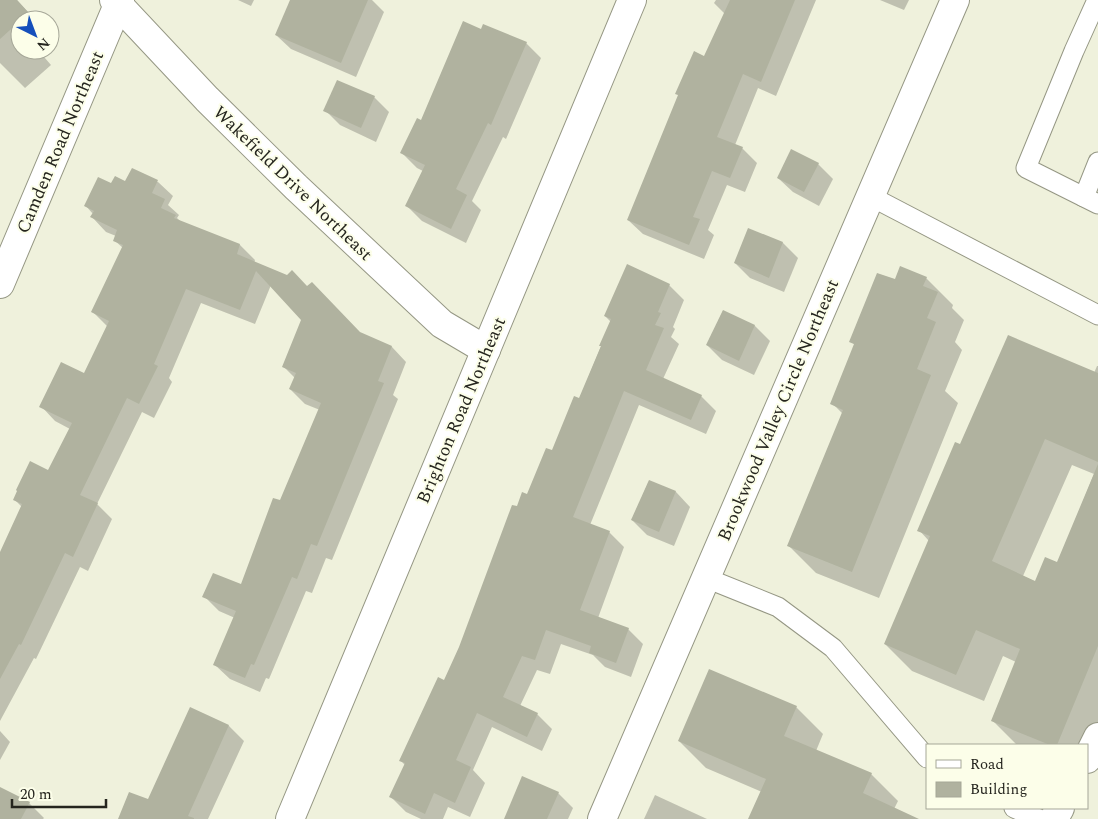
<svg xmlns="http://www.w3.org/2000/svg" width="1098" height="819" font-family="Spectral,serif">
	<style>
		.shadow { fill: #0003; fill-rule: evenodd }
		.building { fill: #b0b29f }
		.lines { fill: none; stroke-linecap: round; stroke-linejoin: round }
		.lane-casing { stroke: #959784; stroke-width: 21 }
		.street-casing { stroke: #959784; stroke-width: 30 }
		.lane { stroke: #fff; stroke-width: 19 }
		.street { stroke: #fff; stroke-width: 28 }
		.labels { text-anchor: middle; stroke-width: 4; stroke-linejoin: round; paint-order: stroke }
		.street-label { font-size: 18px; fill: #25251e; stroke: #fcfee9 }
	</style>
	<rect width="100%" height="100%" fill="#eff1dc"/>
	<g class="shadow">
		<polygon points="0,0 17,0 35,20 20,20 20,50 38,50 51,65 25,88 0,63"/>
		<polygon points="238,0 254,0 251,6"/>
		<polygon points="291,0 372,0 384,12 356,77 291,49 276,35"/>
		<polygon points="716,0 816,0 776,96 758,88 735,145 742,148 757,163 745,192 727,185 708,230 714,235 704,259 643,234 628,220 725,14 714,3"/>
		<polygon points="880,0 909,0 904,10"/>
		<polygon points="482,31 526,43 541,58 506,139 503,137 472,201 481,210 466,243 422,221 407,206 423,171 417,168 402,153"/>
		<polygon points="374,97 389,112 376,142 340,125 325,110"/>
		<polygon points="818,164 833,179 819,206 793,192 778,178"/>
		<polygon points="132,170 158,182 173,196 168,205 179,215 177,218 181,222 240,245 255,260 254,263 308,287 361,334 392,347 406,362 393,395 398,399 332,560 326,558 312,593 306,591 269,679 266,678 260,692 230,679 215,665 235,618 219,611 204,596 241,586 280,502 320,410 305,404 290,389 295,378 283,366 303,320 271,285 255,324 201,303 169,378 172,382 154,418 142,412 97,504 112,519 88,571 80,567 36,659 34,658 0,721 0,555 22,507 15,500 49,471 70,429 55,421 41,406 85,375 108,327 93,312 123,248 114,240 116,236 106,232 92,217 93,214 86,206 112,185 126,182"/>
		<polygon points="749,230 783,243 798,258 784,292 750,278 735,263"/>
		<polygon points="926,278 953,305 952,308 964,320 955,342 962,350 945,391 958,403 879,598 816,573 789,546 843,414 832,403 855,345 851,341 896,281"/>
		<polygon points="669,285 684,300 673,327 675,329 671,337 679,344 663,379 701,396 716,411 706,434 639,405 590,525 609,532 624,547 598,618 628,629 643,644 631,677 605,667 593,655 561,644 550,674 537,670 520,706 537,714 552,729 542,751 492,727 473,770 485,783 470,817 448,807 443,819 421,819 406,812 391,797 405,765 400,760 445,682 518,508 528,496 552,452 579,400 611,322 605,316"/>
		<polygon points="723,311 755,326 770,341 754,375 722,360 707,345"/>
		<path d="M 1097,366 L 1098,366 L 1098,737 L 1087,745 L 1017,745 L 992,720 L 1016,662 L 1003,656 L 984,701 L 912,671 L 885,644 L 929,541 L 919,530 L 961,446 L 1094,373 ZM 1072,465 L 1094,474 L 1058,563 L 1036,582 L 1023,576 Z"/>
		<polygon points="649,481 676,492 690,507 674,546 647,535 632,520"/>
		<polygon points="796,707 823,734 816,751 871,774 898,801 894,809 916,819 750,819 762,792 706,768 679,741"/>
		<polygon points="190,709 229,726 244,741 208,819 121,819 149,801"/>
		<polygon points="0,731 10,742 0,760"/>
		<polygon points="0,788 29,803 44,818 43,819 0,819"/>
		<polygon points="558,793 573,808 568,819 525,819"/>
		<polygon points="655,795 707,819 644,819"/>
	</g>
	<g class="building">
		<polygon points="0,0 17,0 29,13 20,20 20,21 0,39"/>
		<polygon points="290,0 368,0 341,63 275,35"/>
		<polygon points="730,0 795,0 761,82 743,74 717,137 743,147 730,178 712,171 693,217 700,219 689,245 627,220 678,95 675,94 694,51 704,56"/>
		<polygon points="463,21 481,29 483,24 527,42 491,125 488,123 456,189 467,195 451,229 405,206 425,165 400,153 417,118 421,120"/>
		<polygon points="337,80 375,96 361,128 323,111"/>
		<polygon points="791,149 819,163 804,192 777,178"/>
		<polygon points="132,168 158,180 152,193 165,199 161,208 176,215 174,218 240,244 237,254 287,275 292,270 307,286 312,282 360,332 392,346 378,381 384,383 317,546 311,544 297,579 292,577 254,665 251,664 245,678 213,665 236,611 202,597 213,573 241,584 273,498 280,500 321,403 289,389 296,373 282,367 301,320 256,271 240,310 186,289 154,364 158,366 139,404 127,398 80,495 98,503 73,557 65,553 21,645 19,644 0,679 0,552 22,504 13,500 17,491 16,490 30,461 48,470 72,423 39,407 61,362 84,373 109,321 91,312 123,245 113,241 117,230 90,217 94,211 84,206 98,177 111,183 115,176 125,181"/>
		<polygon points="748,228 783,242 769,278 734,263"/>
		<polygon points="627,264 670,284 658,312 661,313 655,325 664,328 646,370 702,395 691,420 624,391 573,517 610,531 580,610 629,628 616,663 589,653 591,646 546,630 535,660 522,656 503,697 538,713 527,737 477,713 456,760 471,767 455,803 434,793 425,814 389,797 405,763 399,761 438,677 444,680 459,647 512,505 517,506 522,492 527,494 546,448 552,450 574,396 579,398 601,346 599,346 611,319 604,316"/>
		<polygon points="900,266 927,277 923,286 938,292 927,318 936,322 917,369 931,375 852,572 787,546 843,410 830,404 854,344 849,342 877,273 895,279"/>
		<polygon points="723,310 755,325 739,361 706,345"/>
		<polygon points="1008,335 1098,373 1098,462 1045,439 992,561 1035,581 1045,557 1057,562 1098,464 1098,646 1057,745 1050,745 991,721 1020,649 976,630 956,675 884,644 930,536 917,531 955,442 960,444"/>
		<polygon points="649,480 676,491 659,532 631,520"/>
		<polygon points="709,669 797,706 784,736 872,773 863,793 919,819 748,819 766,779 678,741"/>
		<polygon points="190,707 229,725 188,816 194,818 194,819 118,819 129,792 148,799"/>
		<polygon points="522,776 559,792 547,819 504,819"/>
		<polygon points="0,787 30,802 21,819 0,819"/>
	</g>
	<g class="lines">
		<defs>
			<g id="lane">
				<polyline points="1097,0 1074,51 1026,168 1098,204"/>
				<polyline points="870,196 1098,315"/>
				<polyline points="1084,197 1098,162"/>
				<polyline points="706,578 778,607 833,648 927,758"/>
				<polyline points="1014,808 1039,819"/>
			</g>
			<g id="street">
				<polyline points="114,0 207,99 296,187 442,324 486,350"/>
				<polyline points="0,284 120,0"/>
				<polyline points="1087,759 1098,737"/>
				<polyline points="290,819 632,0"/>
				<polyline points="602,819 955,0"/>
				<polyline points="1054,819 1060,808"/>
			</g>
		</defs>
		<use href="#lane" class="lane-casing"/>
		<use href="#street" class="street-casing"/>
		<use href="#lane" class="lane"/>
		<use href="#street" class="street"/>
	</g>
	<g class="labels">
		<g class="street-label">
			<text transform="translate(60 142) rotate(-67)" y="6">Camden Road Northeast</text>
			<text transform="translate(293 183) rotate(44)" y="6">Wakefield Drive Northeast</text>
			<text transform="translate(461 410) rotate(-67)" y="6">Brighton Road Northeast</text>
			<text transform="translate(778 410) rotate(-67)" y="6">Brookwood Valley Circle Northeast</text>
		</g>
	</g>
	<rect x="926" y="744" width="162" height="65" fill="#fcfee9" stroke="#a6a798"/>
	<rect x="936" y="760" width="25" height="8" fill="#ffffff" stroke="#a6a798"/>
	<text x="970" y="769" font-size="15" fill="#25251e">Road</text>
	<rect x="936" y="782" width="25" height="15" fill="#b0b29f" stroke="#a6a798"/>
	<text x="970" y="794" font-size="15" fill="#25251e">Building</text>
	<g transform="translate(35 35) rotate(138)"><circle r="24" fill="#fcfee9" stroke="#a6a798"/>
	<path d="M0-4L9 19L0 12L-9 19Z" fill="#154fbb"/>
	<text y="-8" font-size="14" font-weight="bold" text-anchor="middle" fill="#25251e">N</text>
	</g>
	<path d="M12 799v8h94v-8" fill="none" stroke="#25251e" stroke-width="2.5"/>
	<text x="20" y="799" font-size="15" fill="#25251e" stroke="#fcfee9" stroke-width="4" paint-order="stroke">20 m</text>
</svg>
